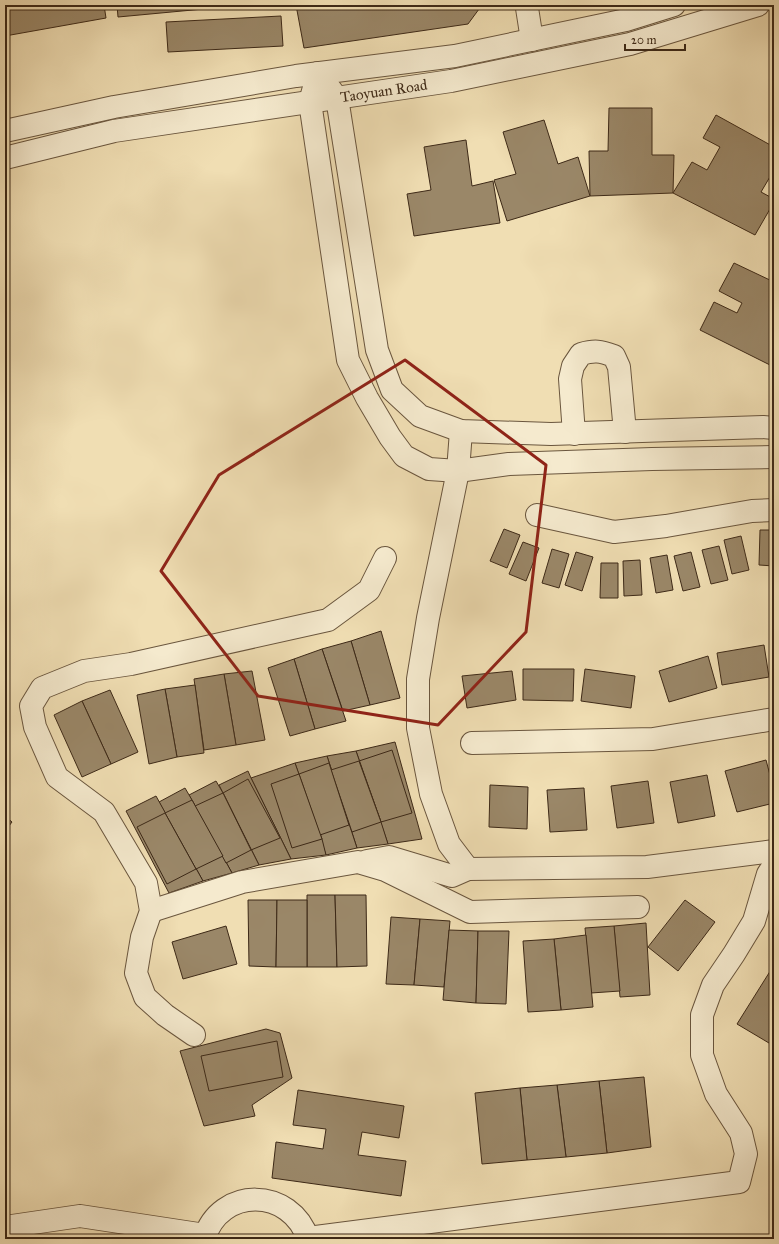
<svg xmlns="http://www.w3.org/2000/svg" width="779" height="1244" font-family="'IM FELL Great Primer',serif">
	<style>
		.building { fill: #9a8768; stroke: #3d2917 }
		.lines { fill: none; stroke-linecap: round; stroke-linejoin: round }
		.minor-casing { stroke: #6a563e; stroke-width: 24 }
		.minor { stroke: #f5eace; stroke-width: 22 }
		.marked { fill: none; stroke: #8f2418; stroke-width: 3; stroke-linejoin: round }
		.labels { text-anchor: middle; stroke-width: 3; stroke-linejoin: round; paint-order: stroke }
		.street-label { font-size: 15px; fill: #3d2917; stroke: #f5eace }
	</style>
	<rect width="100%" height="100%" fill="#f0deb3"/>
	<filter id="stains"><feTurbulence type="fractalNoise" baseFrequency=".005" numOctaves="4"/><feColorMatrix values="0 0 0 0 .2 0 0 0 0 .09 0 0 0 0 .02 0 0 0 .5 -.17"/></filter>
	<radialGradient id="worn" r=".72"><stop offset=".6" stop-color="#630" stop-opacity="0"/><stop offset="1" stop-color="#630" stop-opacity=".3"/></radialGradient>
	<g class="building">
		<polygon points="5,5 104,5 106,18 5,36"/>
		<polygon points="117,5 246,5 118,17"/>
		<polygon points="296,5 482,5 468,24 304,48"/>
		<polygon points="533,5 549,5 537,8"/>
		<polygon points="281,16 283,46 168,52 166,22"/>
		<polygon points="609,108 652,108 652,155 674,155 673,193 590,196 589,151 608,151"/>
		<polygon points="716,115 774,147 774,170 761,192 774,199 774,202 755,235 673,193 692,162 707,170 720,147 703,138"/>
		<polygon points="544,120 558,164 578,157 590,196 507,221 494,180 516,174 503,132"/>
		<polygon points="466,140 472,186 493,181 500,223 414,236 407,194 431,190 424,147"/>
		<polygon points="734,263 774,282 774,338 772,342 774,344 774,367 700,330 714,302 737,313 742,303 719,291"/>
		<polygon points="504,529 520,535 507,568 490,561"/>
		<polygon points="760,530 774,530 774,566 759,565"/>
		<polygon points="741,536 749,570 732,574 724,540"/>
		<polygon points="523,542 539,548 526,581 509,574"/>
		<polygon points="719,546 728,580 711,584 702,550"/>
		<polygon points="552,549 569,554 559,588 542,583"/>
		<polygon points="576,552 593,557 582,591 565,585"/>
		<polygon points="691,552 700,587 683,591 674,556"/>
		<polygon points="667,555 673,590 656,593 650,558"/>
		<polygon points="640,560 642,595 624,596 623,561"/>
		<polygon points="601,563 618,563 618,598 600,598"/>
		<polygon points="381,631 400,698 370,705 351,641"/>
		<polygon points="351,641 370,705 343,711 322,649"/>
		<polygon points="764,645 769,677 722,685 717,653"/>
		<polygon points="322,649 346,721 315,729 294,659"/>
		<polygon points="708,656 717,688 669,702 659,671"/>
		<polygon points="294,659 315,729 290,736 268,668"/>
		<polygon points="523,669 574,669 573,701 523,700"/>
		<polygon points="585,669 635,676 631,708 581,701"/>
		<polygon points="252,671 265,740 236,745 224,674"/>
		<polygon points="512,671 516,700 467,708 462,676"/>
		<polygon points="224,674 236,745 204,750 194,679"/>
		<polygon points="195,685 204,753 177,757 165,689"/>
		<polygon points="165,689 177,757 149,764 137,695"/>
		<polygon points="110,690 138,752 111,764 82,701"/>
		<polygon points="82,701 111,764 82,777 54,715"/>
		<polygon points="395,742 422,839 388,844 356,751"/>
		<polygon points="392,750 412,813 381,822 359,761"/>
		<polygon points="356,751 381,822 388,844 357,848 327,756"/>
		<polygon points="327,756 357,848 326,855 295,763"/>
		<polygon points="766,760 774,790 774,803 737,812 725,771"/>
		<polygon points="359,761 381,822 352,832 331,770"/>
		<polygon points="295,763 322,839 326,855 291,859 251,778"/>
		<polygon points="329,763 349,825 320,835 299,774"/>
		<polygon points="248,771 251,778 291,859 259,865 219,785"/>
		<polygon points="299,774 322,839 292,848 271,784"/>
		<polygon points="707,775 715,816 678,823 670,782"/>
		<polygon points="248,779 280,838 251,850 223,793"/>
		<polygon points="216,781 223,793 259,865 232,873 189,795"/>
		<polygon points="648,781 654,823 617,828 611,786"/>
		<polygon points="490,785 528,787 527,829 489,827"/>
		<polygon points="185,788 192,800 232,873 203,881 159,802"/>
		<polygon points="584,788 587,830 550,832 547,790"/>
		<polygon points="223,793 251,850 226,863 195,806"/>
		<polygon points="156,796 203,881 169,893 126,811"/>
		<polygon points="192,800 223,856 196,869 165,813"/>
		<polygon points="165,813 196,869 167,884 137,827"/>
		<polygon points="5,816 12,822 5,831"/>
		<polygon points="307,895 335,895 337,967 307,967"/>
		<polygon points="335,895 366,895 367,966 337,967"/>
		<polygon points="248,900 277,900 276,967 249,966"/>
		<polygon points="277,900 307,900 307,967 276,967"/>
		<polygon points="685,900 715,922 678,971 648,947"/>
		<polygon points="391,917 420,919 414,985 386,984"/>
		<polygon points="420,919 450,921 444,987 414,985"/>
		<polygon points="646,923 650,995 620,997 614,926"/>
		<polygon points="226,926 237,964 183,979 172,942"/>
		<polygon points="614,926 620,991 591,993 585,928"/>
		<polygon points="449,930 478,931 476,1003 443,1000"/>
		<polygon points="478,931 509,931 506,1004 476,1003"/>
		<polygon points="586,935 593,1007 561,1010 554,939"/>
		<polygon points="554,939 561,1010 528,1012 523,941"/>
		<polygon points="774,965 774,1046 737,1024"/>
		<polygon points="266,1029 280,1033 292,1078 252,1105 255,1116 204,1126 180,1051"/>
		<polygon points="277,1041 283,1077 209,1091 201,1056"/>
		<polygon points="644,1077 651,1147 607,1153 599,1081"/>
		<polygon points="599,1081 607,1153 566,1157 557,1085"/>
		<polygon points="557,1085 566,1157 527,1160 520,1088"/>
		<polygon points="520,1088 527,1160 482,1164 475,1093"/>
		<polygon points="298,1090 404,1106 399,1138 362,1132 358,1155 406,1161 401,1196 272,1178 276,1142 323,1149 326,1129 293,1125"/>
	</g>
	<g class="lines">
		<defs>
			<g id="minor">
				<polyline points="527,8 532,40"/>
				<polyline points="5,131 114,107 296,76 455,56 626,20 674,5"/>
				<path id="s1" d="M 5,158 L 114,131 L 451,81 L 630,44 L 758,5"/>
				<polyline points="774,428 763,427 551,434 461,431 420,416 392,390 377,350 337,98 318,73 310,102 348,360 367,398 390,437 404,456 429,469 458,471 509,464 652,459 774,457"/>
				<polyline points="461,431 458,471 428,618 418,679 418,728 431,794 449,844 468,869 647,867 774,851"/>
				<path d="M 574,434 L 570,379 L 573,366 L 581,354 C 595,350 600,351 614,356 L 619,367 L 625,432"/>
				<polyline points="537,515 614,532 666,526 752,511 774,510"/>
				<polyline points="472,743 653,739 774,719"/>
				<polyline points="367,861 389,857 452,876 468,869"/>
				<polyline points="151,911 242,882 358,862 385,870 470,912 638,907"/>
				<polyline points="194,1035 165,1015 145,997 136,973 142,937 151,911 146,883 104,812 57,777 35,727 31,706 42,688 84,671 131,664 328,620 369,590 385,558"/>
				<polyline points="5,1227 80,1216 205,1235"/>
				<polyline points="308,1238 739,1182 746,1154 741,1133 716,1094 702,1055 702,1015 713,985 734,954 754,921 768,874 774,865"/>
				<path d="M 204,1239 C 220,1186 291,1187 308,1239"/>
			</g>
		</defs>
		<use href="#minor" class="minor-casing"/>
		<use href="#minor" class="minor"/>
	</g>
	<path class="marked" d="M 405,360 L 546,465 L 526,632 L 438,725 L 258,696 L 161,571 L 219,475 Z"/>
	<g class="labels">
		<g class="street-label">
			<text dy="5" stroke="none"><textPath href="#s1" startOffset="385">Taoyuan Road</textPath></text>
		</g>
	</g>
	<rect width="779" height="1244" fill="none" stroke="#f0deb3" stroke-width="20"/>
	<rect x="6" y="6" width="767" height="1232" fill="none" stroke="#3d2917" stroke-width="2"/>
	<rect x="10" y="10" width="759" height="1224" fill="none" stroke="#3d2917"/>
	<path d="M625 44v6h60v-6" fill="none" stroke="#3d2917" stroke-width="2"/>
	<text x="631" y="44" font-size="12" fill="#3d2917" stroke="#f5eace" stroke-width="3" paint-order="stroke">20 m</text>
	<rect width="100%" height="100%" filter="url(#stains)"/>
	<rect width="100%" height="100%" fill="url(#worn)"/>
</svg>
